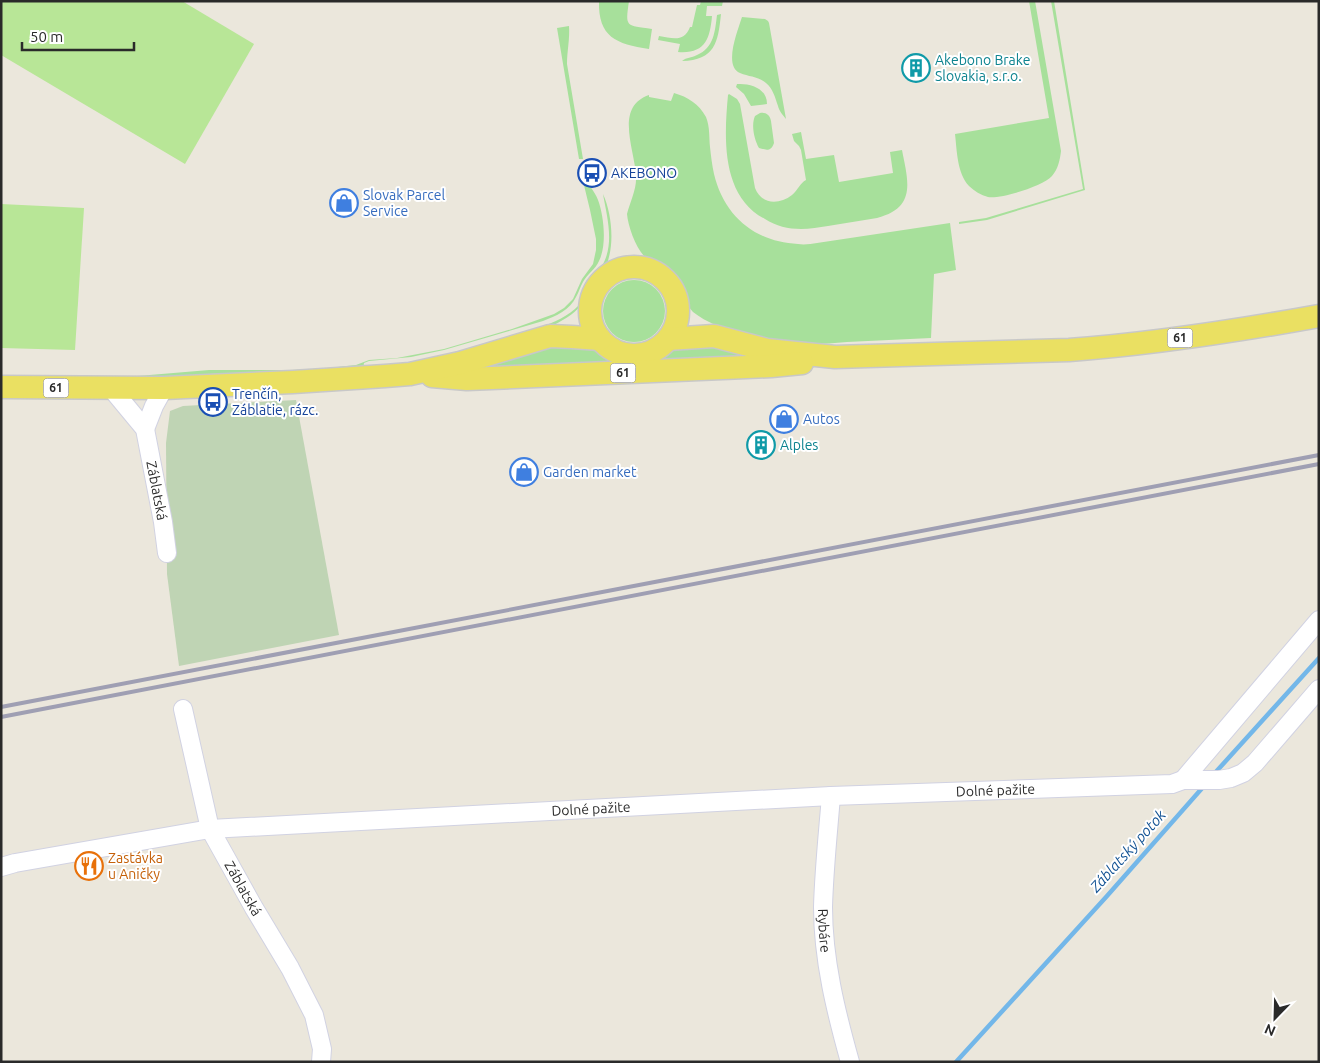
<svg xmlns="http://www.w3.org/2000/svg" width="1320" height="1063" font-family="Ubuntu,sans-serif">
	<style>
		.green { fill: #a7e09b }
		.cemetery { fill: #bfd4b4 }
		.pitch { fill: #b8e697 }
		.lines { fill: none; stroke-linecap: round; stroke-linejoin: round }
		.stream { stroke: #73b7e9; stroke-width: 4.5 }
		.minor-casing { stroke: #d1d2e2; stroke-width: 20 }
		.major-casing { stroke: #c8c8c8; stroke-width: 25 }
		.minor { stroke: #fff; stroke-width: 18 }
		.major { stroke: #eae062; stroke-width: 22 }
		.rail { stroke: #9f9fb3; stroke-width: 4 }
		.labels { text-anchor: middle; stroke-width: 4; stroke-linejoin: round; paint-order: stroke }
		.shield { fill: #fff; stroke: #6a6a6a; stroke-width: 1 }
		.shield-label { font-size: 12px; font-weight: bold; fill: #2a2a2a }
		.culture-label { font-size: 14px; fill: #0d838f; stroke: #fff; text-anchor: start }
		.transit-label { font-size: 14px; fill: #164399; stroke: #fff; text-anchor: start }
		.shop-label { font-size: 14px; fill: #366cbe; stroke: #fff; text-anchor: start }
		.street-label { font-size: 14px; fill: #2a2a2a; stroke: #fff }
		.food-label { font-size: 14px; fill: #c56008; stroke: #fff; text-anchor: start }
		.water-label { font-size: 15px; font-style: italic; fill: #135394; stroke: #fff }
	</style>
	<rect width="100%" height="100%" fill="#ebe7dc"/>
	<g class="green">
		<path d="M 599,1 L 629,1 C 625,28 626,25 652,29 L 649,49 C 616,44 598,37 599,1 Z"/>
		<path d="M 701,1 L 723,1 L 722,6 L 707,6 L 706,16 L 712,16 C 710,39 705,54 678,52 L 680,44 L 658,40 L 659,36 C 672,38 684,43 690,27 L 692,27 L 697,5 L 700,5 Z"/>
		<path d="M 1029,1 L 1035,1 L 1061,151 C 1060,160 1058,169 1052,176 C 1043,186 1002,199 988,197 C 981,195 974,191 969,186 C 957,173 957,151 955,134 L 1049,118 Z"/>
		<polygon points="1051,1 1054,1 1085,190 987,220 959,224 959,222 986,218 1083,189"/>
		<path d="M 721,14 C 718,43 715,60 682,61 C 687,57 691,58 697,55 C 714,48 715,31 717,15 Z"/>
		<path d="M 742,17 L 765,19 L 768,21 L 769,23 L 786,119 C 783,115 779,111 778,106 C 775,97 773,89 766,83 C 758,76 749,77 740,73 C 723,66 738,30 742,17 Z"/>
		<path d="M 569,26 C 570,39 567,51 567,64 L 583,159 L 579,159 L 557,28 Z"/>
		<path d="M 737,84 C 750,83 767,88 767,104 L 751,106 L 744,94 L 736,87 Z"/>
		<path d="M 674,93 C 688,97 699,104 706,117 C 710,127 709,137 710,147 C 711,156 712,165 714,174 C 724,216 755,242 798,244 C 804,245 811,244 817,243 L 950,223 L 956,270 L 934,274 L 931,338 C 903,339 875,341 847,342 C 835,343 822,344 809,344 C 786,343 760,339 738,332 C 722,328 707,323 693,312 C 683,302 682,287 672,276 C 665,268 655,265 647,259 C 637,251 628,227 627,214 C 630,202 637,189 636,176 C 635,150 614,107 649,95 L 649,97 L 671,101 Z"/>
		<path d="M 729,94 L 737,99 L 740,104 L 755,188 C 762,205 779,205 792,195 C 798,190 800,183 806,180 L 801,150 L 799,146 L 794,141 L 792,134 L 801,132 L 806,159 L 834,155 L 839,182 L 893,173 L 890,152 L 902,150 C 908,181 917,208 877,218 C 861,221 844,223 828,226 C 819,227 810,229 801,229 C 788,229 776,226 765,219 C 721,196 724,138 728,95 Z"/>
		<path d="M 760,113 C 766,112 770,115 771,121 L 774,143 C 771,152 766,150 759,148 C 754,139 751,125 755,116 Z"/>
		<path d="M 586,176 C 587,185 595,191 598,200 C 604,216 607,245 599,261 C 596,269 587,274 583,282 C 580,287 579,292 576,297 C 570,310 556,316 543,321 L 444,350 L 411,357 L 369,361 L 364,363 L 363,369 L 210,374 L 151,378 L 126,377 L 209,370 L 292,370 L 319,369 L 356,365 L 369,360 L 397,358 L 444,349 L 512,329 L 554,314 L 564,308 L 573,299 L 582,279 L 593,264 L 596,250 L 596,239 L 590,210 L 582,177 Z"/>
		<path d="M 603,194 C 612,214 615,245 606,266 C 602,273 595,277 591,284 C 587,290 586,298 581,305 C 574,315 561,321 550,327 L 434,361 L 386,366 C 440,359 490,342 541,327 C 553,323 570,315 578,306 C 582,299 584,291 588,285 C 592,278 598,273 602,266 C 615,244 607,217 603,194 Z"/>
		<circle cx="634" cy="311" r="31"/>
		<polygon points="704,343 756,357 474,370 548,346 597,346 612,356 620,359 634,361 653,357 662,353 667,348"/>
	</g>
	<polygon class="cemetery" points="296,400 339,635 179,666 167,574 166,443 170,411 183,406"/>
	<g class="pitch">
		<polygon points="1,1 182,1 254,44 185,164 1,55"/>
		<polygon points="1,204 84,208 75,350 1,348"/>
	</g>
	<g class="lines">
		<g class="stream">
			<polyline points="1214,774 1319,658"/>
			<polyline points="956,1062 1107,896 1204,786"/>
		</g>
		<defs>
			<g id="minor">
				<path id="s1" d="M 111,388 L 145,429 L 163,522 L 167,553"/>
				<polyline points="145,429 154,406 164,388"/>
				<path id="s2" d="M 183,709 L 210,829 L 254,908 L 290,968 L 314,1015 L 322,1049 L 321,1062"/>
				<polyline points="1183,780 1319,620"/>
				<path id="s3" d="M 831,796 C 828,833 824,870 823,907 C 823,960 836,1012 850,1062"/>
				<path id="s4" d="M 1,867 L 15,863 L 210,829 L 831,796 L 1172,784 L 1183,780 L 1219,780 L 1231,778 L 1243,773 L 1255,763 L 1319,689"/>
			</g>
			<g id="major">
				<circle cx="634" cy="311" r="44"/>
				<path d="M 668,339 L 714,336 L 767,350 L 835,357 L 1069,350 C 1153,344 1236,331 1319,316"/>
				<polyline points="432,376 467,379 771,366 802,363"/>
				<polyline points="1,387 164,388 293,382 385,376 410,374 460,363 550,336 572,337 600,339"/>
			</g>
		</defs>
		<use href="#minor" class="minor-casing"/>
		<use href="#major" class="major-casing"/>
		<use href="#minor" class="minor"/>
		<use href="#major" class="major"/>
		<g class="rail">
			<polyline points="1,707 1319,455"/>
			<polyline points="1,717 1319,464"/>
		</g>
	</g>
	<defs>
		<symbol id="building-ring" viewBox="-11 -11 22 22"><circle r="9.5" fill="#fff" stroke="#0f9aa8" stroke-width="1.5"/><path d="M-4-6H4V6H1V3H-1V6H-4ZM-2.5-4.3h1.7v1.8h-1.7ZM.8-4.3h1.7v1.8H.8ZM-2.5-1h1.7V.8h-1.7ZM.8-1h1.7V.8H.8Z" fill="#0f9aa8"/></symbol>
		<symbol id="bus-ring" viewBox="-11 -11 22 22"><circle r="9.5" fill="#fff" stroke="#1a4fb4" stroke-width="1.5"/><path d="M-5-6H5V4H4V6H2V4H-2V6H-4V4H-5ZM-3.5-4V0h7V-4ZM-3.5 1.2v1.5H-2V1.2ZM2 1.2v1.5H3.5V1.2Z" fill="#1a4fb4"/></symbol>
		<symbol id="shop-ring" viewBox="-11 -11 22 22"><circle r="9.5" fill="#fff" stroke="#3f7fe0" stroke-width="1.5"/><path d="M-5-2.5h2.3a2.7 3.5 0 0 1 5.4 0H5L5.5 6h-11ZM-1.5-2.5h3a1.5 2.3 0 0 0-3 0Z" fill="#3f7fe0"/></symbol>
		<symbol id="restaurant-ring" viewBox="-11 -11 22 22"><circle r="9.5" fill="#fff" stroke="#e8710a" stroke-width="1.5"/><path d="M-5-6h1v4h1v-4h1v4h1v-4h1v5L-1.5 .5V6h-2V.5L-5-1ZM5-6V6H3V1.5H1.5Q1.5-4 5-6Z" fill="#e8710a"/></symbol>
	</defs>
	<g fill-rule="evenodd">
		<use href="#building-ring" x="900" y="52" width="32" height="32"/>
		<use href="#bus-ring" x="576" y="157" width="32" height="32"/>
		<use href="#shop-ring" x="328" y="187" width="32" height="32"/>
		<use href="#bus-ring" x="197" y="386" width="32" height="32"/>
		<use href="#shop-ring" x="768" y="403" width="32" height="32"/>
		<use href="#building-ring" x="745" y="429" width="32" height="32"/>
		<use href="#shop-ring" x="508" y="456" width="32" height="32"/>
		<use href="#restaurant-ring" x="73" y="850" width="32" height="32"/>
	</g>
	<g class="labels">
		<g class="shield">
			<rect x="1167.5" y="328.5" width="25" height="19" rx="4"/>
			<rect x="610.5" y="363.5" width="25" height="19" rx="4"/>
			<rect x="43.5" y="378.5" width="25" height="19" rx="4"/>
		</g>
		<g class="shield-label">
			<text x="1180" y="342">61</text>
			<text x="623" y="377">61</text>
			<text x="56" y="392">61</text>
		</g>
		<g class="culture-label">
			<text x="935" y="65">Akebono Brake<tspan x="935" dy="16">Slovakia, s.r.o.</tspan></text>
			<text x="780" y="450">Alples</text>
		</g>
		<g class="transit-label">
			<text x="611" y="178">AKEBONO</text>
			<text x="232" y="399">Trenčín,<tspan x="232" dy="16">Záblatie, rázc.</tspan></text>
		</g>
		<g class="shop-label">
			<text x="363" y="200">Slovak Parcel<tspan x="363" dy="16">Service</tspan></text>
			<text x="803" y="424">Autos</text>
			<text x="543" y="477">Garden market</text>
		</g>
		<g class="street-label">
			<text dy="5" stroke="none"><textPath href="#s1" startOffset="116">Záblatská</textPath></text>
			<text dy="5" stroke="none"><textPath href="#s4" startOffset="999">Dolné pažite</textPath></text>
			<text dy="5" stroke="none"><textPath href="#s4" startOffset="594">Dolné pažite</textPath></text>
			<text dy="5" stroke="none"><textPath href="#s2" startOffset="191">Záblatská</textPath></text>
			<text dy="5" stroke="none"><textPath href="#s3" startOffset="135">Rybáre</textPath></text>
		</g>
		<g class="food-label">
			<text x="108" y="863">Zastávka<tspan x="108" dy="16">u Aničky</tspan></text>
		</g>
		<g class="water-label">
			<text transform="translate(1128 851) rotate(-48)" y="5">Záblatský potok</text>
		</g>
	</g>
	<rect width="1320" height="1063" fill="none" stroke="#2a2a2a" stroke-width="5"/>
	<g transform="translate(1275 1018) rotate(203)" stroke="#ffffff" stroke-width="4" paint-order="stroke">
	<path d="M0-4L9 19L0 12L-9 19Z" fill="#2a2a2a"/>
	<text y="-8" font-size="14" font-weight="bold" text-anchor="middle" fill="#2a2a2a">N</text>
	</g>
	<path d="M22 42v8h112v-8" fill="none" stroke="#2a2a2a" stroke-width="2.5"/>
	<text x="30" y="42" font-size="15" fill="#2a2a2a" stroke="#ffffff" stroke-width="4" paint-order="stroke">50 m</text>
</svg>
